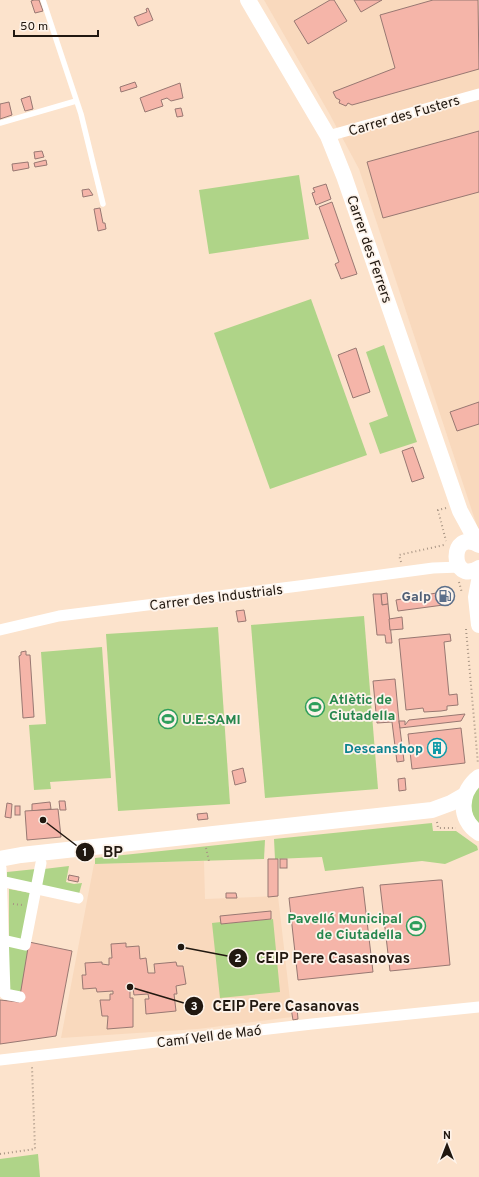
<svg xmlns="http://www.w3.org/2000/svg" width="479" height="1177" font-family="Overpass,sans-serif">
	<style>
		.built { fill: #f9d9bd }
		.green { fill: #afd488 }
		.building { fill: #f5b5a9; stroke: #987872 }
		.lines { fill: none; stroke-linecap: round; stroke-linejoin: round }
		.path { stroke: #a89584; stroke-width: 2; stroke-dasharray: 1 3; stroke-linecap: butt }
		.lane { stroke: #fff; stroke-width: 5.5 }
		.street { stroke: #fff; stroke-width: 11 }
		.secondary { stroke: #fff; stroke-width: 16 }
		.labels { text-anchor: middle; stroke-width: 3.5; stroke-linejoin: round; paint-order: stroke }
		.street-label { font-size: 14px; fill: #211810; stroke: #fdf3ea }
		.service-label { font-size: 14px; font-weight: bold; fill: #4e5e75; stroke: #fdf3ea; text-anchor: end }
		.leisure-label { font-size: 14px; font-weight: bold; fill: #27864d; stroke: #fdf3ea; text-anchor: start }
		.culture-label { font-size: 14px; font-weight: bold; fill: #0d838f; stroke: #fdf3ea; text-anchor: end }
		.leader { fill: none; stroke: #211810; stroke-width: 1.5 }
		.callout-dot { fill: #211810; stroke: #fdf3ea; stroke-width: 1.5 }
		.mark-label { font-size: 12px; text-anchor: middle; font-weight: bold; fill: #fff }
		.callout-label { font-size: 15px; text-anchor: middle; font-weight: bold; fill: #211810; stroke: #fdf3ea; stroke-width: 3.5; stroke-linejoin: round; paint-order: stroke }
	</style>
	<rect width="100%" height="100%" fill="#fce3cc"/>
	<g class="built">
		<polygon points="264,0 479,0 479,543 477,526 359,169 329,113"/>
		<polygon points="204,861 205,899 278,896 292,1017 198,1029 61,1038 94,864"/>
	</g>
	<g class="green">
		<polygon points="299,175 309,239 209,254 199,190"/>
		<polygon points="311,299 367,455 270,489 214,333"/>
		<polygon points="384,345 417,442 380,454 369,423 388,416 366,352"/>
		<polygon points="364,616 378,789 265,798 251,625"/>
		<polygon points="218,627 230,804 118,811 106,634"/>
		<polygon points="102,647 111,778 50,782 51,789 34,790 29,725 46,724 41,652"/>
		<path d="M 479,785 L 479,824 C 467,811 469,798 479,785 Z"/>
		<polygon points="432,823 433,831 456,831 477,846 478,850 445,864 422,861 325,871 322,857 275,859 274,839"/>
		<polygon points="265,840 264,859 95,864 95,858"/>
		<polygon points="69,866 66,882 74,884 82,883 79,894 41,886 44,869"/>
		<polygon points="36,869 32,885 7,880 7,872"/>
		<polygon points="9,889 31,893 21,940 9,938"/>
		<polygon points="273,919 280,992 220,998 212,923 221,922 221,924"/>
		<polygon points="7,945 28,950 21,993 8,990"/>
		<polygon points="38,1154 40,1177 0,1177 0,1159"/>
	</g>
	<g class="building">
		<polygon points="34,0 39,0 43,11 35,13 31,1"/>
		<polygon points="330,0 334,0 347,21 308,44 294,21"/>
		<polygon points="354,0 382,0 361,12"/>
		<polygon points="433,0 478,0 479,69 352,105 348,103 346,106 339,103 340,100 336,98 333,92 395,68 380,15"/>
		<polygon points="148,8 153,20 138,26 134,17 147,12 146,9"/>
		<polygon points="135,82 137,87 121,92 120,87"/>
		<polygon points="180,83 183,98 171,101 167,98 161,100 163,106 145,112 140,98"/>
		<polygon points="30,96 33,109 25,111 21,99"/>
		<polygon points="9,102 12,115 0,119 0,104"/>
		<polygon points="181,108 183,116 177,117 175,109"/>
		<polygon points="479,131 479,192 383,218 367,162"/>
		<polygon points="42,151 44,157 35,159 34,152"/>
		<polygon points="46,160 47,165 35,167 34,163"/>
		<polygon points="28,162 29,168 13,171 12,164"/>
		<polygon points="326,184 331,199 316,205 312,193 315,192 313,188"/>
		<polygon points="89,189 93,195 83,197 82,190"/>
		<polygon points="332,202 357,274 341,279 335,264 339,262 319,207"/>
		<polygon points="100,208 103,223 105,223 106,229 98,231 94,209"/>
		<polygon points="356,348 370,392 353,398 338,355"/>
		<polygon points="479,402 479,424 457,431 450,412"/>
		<polygon points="413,447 424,478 412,482 402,451"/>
		<polygon points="448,591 451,604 398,611 396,600"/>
		<polygon points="387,593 388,604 382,605 381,594"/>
		<polygon points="373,594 381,594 382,605 388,604 392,643 386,643 385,635 377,635"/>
		<polygon points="244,610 246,621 238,622 236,611"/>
		<polygon points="402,617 403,629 390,630 389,619"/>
		<polygon points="450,634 451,641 444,642 449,695 457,694 458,705 447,706 447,710 441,711 424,712 423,708 406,710 399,639"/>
		<polygon points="26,651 26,655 30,655 34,717 23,718 19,656 21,655 21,652"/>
		<polygon points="395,679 399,721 404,761 397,762 392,722 377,723 373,681"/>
		<polygon points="465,714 461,721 400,728 399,721 405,721 405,725 409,720"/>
		<polygon points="461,728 465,763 412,769 408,734"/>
		<polygon points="243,768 246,782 235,785 232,771"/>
		<polygon points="405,778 406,790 399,791 398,779"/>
		<polygon points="59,801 65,801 66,810 60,810"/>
		<polygon points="50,802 51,809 32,811 32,804"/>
		<polygon points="7,803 12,804 11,818 5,817"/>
		<rect x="15" y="806" width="5" height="9"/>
		<polygon points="58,809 61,837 27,840 25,811"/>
		<polygon points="207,813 208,819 198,820 197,814"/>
		<polygon points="268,859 278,859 278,896 268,897"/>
		<rect x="280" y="859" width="7" height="9"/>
		<polygon points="69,875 79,877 78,882 68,880"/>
		<polygon points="439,880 442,880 450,965 390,971 380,885"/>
		<polygon points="363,887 373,972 298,980 289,898"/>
		<polygon points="226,893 236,893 237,898 226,898"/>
		<polygon points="271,911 271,919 221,924 220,916"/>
		<polygon points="29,942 72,951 56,1036 0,1044 0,1000 19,1002"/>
		<polygon points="126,943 126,947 139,946 140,959 146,958 148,973 155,973 154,964 176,962 177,966 183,966 186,984 176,986 177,994 174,994 176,1011 146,1014 145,999 149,999 148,994 134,995 133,988 130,989 130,998 133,998 133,1027 107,1029 108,1016 102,1016 100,1000 110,1000 110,994 113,994 113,991 97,992 96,988 83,989 82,975 86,975 85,963 102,962 102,964 109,965 109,958 112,958 111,944"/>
		<polygon points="291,1008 297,1008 298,1019 293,1020"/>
	</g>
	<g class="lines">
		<g class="path">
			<polyline points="446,508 438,510 446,541"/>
			<polyline points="401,562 399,555 444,545"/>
			<polyline points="459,582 462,593"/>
			<polyline points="466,629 478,764"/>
			<polyline points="437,822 438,828 456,828"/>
			<polyline points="206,848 209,861"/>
			<polyline points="13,904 23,905"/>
			<polyline points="0,1154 35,1149 32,1067"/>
		</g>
		<g class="lane">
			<polyline points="43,0 81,114 103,204"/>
			<polyline points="0,123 76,101"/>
		</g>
		<g class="street">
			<polyline points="328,136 479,94"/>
			<polyline points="0,630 59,616 299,586 433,568 460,567"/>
			<polyline points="1,868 5,994 20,997"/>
			<polyline points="1,881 78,898"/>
			<polyline points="3,940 25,945 41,863"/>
			<polyline points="0,1060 312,1024 479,1007"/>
		</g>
		<g class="secondary">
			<polyline points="248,0 328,136 344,176 460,511 478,544"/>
			<path d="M 479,545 C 449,527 449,586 479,568"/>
			<polyline points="479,581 476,597 479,625"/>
			<path d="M 479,777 C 460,791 457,819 479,833"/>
			<polyline points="0,859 21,855 432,810 451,803 465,795"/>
		</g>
	</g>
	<defs>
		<symbol id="fuel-ring" viewBox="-11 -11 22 22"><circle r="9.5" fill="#fdf3ea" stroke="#5c6f8a" stroke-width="1.5"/><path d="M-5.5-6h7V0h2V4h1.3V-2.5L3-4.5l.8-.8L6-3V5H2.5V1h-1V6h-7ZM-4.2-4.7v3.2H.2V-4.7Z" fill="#5c6f8a"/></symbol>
		<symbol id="stadium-ring" viewBox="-11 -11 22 22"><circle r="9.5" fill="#fdf3ea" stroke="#2e9e5b" stroke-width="1.5"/><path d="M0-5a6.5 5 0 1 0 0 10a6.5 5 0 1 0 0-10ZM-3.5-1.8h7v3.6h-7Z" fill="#2e9e5b"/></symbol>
		<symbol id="building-ring" viewBox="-11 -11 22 22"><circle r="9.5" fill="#fdf3ea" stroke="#0f9aa8" stroke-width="1.5"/><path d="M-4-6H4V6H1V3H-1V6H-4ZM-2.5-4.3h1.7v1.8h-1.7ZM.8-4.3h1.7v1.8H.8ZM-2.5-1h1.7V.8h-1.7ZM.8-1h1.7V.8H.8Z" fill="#0f9aa8"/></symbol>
	</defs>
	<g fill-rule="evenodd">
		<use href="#fuel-ring" x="434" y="585" width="22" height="22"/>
		<use href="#stadium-ring" x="304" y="696" width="22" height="22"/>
		<use href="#stadium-ring" x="157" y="708" width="22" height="22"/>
		<use href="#building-ring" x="426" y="737" width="22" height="22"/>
		<use href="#stadium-ring" x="405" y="915" width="22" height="22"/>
	</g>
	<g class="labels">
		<g class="street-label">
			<text transform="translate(404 115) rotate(-16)" y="5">Carrer des Fusters</text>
			<text transform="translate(370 249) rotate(71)" y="5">Carrer des Ferrers</text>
			<text transform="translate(216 597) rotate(-7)" y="5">Carrer des Industrials</text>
			<text transform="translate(209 1036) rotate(-7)" y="5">Camí Vell de Maó</text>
		</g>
		<g class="service-label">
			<text x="431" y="601">Galp</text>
		</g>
		<g class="leisure-label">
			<text x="329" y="704">Atlètic de<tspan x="329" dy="16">Ciutadella</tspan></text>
			<text x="182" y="724">U.E.SAMI</text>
			<text x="402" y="923" text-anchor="end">Pavelló Municipal<tspan x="402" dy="16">de Ciutadella</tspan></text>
		</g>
		<g class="culture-label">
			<text x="423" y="753">Descanshop</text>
		</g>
	</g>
	<path class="leader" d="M43 820L85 852M181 947L238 958M130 987L194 1006"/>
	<g class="callout-dot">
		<circle cx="43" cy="820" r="4"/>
		<circle cx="181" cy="947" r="4"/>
		<circle cx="130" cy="987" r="4"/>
		<circle cx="85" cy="852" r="10"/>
		<circle cx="238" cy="958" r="10"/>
		<circle cx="194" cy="1006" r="10"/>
	</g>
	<g class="mark-label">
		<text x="85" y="856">1</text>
		<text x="238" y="962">2</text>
		<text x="194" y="1010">3</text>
	</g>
	<g class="callout-label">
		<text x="113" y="857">BP</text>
		<text x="333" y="963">CEIP Pere Casasnovas</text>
		<text x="286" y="1011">CEIP Pere Casanovas</text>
	</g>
	<g transform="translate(447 1145)" stroke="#fdf3ea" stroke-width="3" paint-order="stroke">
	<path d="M0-3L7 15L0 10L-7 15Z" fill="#211810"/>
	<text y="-6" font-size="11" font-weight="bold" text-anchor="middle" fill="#211810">N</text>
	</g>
	<path d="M14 30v6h84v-6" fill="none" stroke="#211810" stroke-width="2"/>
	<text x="20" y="30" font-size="12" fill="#211810" stroke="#fdf3ea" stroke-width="3" paint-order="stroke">50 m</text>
</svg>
